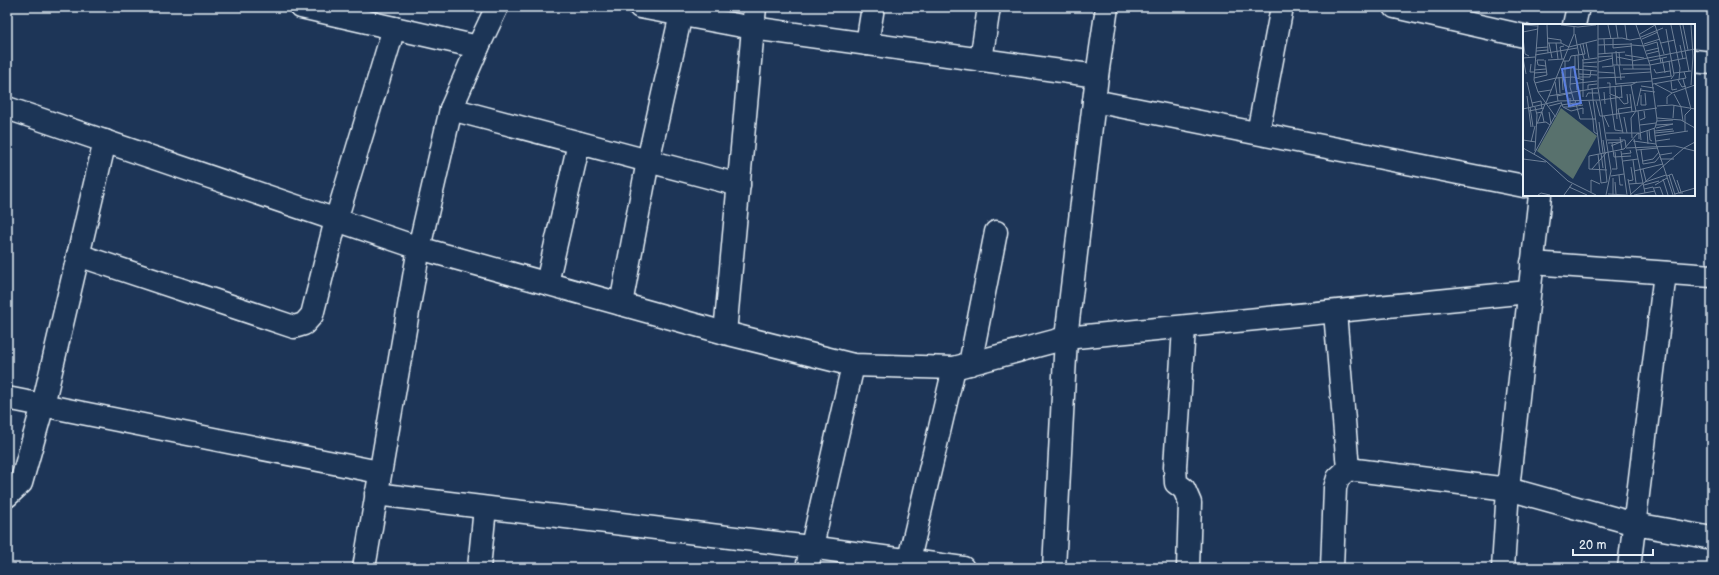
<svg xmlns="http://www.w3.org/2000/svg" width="1719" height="575" font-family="'Balsamiq Sans',sans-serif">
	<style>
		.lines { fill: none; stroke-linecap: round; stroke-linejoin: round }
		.minor-casing { stroke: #e8f1f8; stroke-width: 25 }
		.minor { stroke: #1d3557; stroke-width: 22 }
		.inset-road { fill: none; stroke: #6e8097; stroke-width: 1 }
		.view { fill: #5a7fe2; fill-opacity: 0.15; stroke: #5a7fe2; stroke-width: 2 }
		.inset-edge { fill: none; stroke: #e8f1f8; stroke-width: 2 }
	</style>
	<rect width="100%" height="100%" fill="#1d3557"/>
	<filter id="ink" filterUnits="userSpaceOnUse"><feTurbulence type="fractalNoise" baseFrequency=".025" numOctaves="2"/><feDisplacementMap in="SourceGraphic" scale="8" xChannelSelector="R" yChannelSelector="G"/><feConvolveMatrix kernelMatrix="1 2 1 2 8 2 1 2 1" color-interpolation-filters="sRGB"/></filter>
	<g filter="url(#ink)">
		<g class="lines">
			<defs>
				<g id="minor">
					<polyline points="301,7 478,47"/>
					<polyline points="640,7 753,28 1097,76"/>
					<polyline points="1395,7 1524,36"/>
					<polyline points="1574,25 1578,7"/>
					<polyline points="867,44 873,7"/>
					<polyline points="981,60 989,7"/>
					<polyline points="1694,61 1712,63"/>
					<polyline points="1094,101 1524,186"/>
					<polyline points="7,108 419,248 725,333 853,365 954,368 1066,338 1528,292"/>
					<polyline points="451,109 739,185"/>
					<polyline points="1258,133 1282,7"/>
					<polyline points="78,255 294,327 304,324 312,315 336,220 394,28"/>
					<polyline points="1532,263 1712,276"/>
					<polyline points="547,283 579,143"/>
					<polyline points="621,304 648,161 681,14"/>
					<polyline points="1335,312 1348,469"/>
					<polyline points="1184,328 1175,467 1176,483 1184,489 1190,503 1188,568"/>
					<polyline points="725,333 755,7"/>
					<polyline points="970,364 996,232"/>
					<polyline points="7,398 379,472"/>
					<polyline points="376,494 810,547 963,568"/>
					<polyline points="7,496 21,483 43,405 105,141"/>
					<polyline points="364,568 419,248 451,109 478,47 497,7"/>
					<polyline points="479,568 485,508"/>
					<polyline points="807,568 853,365"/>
					<polyline points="907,568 954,368"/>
					<polyline points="1054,568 1066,338 1097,76 1107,7"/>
					<polyline points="1332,568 1335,488 1338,478 1348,469 1508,489 1635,524 1712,538"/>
					<polyline points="1503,568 1508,489 1540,195"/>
					<polyline points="1629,568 1665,273"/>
				</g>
			</defs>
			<use href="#minor" class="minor-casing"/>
			<use href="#minor" class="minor"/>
		</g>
	</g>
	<g transform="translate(1523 24)">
		<rect width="172" height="172" fill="#1d3557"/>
		<path d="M 38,84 L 74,112 L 50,155 L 14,127 Z" fill="#58716d"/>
		<path class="inset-road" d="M 1,1 L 15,2M 24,1 L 25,29M 38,1 L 55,3 L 73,1M 75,1 L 75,64 L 88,147 L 83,171M 85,1 L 88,15M 93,1 L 95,14M 102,1 L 104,16M 132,1 L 141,30M 148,1 L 157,44 L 156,56M 157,1 L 162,26M 160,1 L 165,26M 168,1 L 170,32 L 168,61M 143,5 L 151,51 L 148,55M 0,8 L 15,5M 52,10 L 56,31M 117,10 L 132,1M 118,13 L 140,4M 0,14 L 2,30 L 6,32M 24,14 L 38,16 L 38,19M 75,15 L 99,14 L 107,16 L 118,14M 81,15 L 82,30M 90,15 L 90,24 L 109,22M 119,15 L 135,8M 134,18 L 138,39M 25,19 L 38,19 L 46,23 L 74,16M 26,19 L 29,34M 33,19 L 35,35M 63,19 L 66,34M 108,19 L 110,45M 138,19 L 152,16M 57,20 L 61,35M 121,20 L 137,15M 75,21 L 109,20M 109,21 L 121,22M 157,21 L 160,35M 121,22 L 134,18M 13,24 L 25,23M 162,26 L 166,47M 13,27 L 25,26M 93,27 L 94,41M 123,27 L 136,24M 96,28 L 97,41M 75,30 L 102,28M 124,30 L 136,27M 12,31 L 54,24M 55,31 L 56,54M 102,31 L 121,34M 52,32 L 52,53M 75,33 L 89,32M 94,33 L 109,36M 0,34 L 3,50M 0,34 L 12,33M 139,34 L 142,49M 39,35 L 37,23 L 41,22M 21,36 L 14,36 L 15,41 L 23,42M 25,36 L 41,35M 59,36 L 74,34M 60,36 L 60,73M 40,37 L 46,37 L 48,32 L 62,30 L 60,20M 42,37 L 42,53M 109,37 L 172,25M 126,37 L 144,33M 146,37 L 148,52M 75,38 L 90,34M 60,39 L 74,38M 8,40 L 7,48 L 11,48M 90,41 L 127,41M 96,41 L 98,56M 127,41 L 163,34M 60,42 L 74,43M 91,42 L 93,61M 48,43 L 47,63 L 51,77M 79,43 L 90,42 L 89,29M 52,45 L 74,47M 100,45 L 128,45M 131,45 L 133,49 L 147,47M 11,46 L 23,45M 39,48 L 40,66M 75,48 L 92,49M 11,49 L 24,48M 151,49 L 168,47M 56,50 L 74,51M 97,50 L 128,48M 36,53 L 37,69M 42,53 L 45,77M 56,53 L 67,53 L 68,46M 11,54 L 24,51 L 22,36M 33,54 L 50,53 L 61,56M 53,54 L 54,66M 75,54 L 102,53M 129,55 L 149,52M 160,55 L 168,85M 155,56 L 159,63 L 163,62M 148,57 L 149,66 L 154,65M 4,58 L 10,83M 32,58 L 35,77M 12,59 L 33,54M 84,59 L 87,59 L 87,70M 47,60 L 74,57M 93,60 L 129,57M 130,60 L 163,54 L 161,48M 132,60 L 149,69M 98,61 L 99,74M 108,61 L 113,87 L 108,94 L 109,114M 92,62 L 94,95M 118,62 L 131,64M 69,64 L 70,76M 76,64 L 108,61 L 114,58M 65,65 L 65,61 L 74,60M 117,66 L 132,68M 15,68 L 28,66M 81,68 L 82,80M 87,70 L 95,73 L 101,80 L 105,79 L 104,70M 107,70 L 109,88M 151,70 L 158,83M 87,71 L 92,106 L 99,107M 118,71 L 118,81 L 123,81 L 122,69M 4,72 L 8,103M 26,72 L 75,64M 34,72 L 49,69M 63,73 L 65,69 L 75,69M 52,76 L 57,95 L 73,95M 70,76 L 77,129M 78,76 L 99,73M 66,77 L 70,96M 73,77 L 77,92 L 80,92M 38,78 L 40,83 L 48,87 L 60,84 L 60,90M 9,79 L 18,77 L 19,85M 23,79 L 51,10 L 51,3M 144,80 L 144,73 L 149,69 L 172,61M 26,82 L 38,79M 57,82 L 57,66M 114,82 L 118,64M 134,82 L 149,81 L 172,85M 7,83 L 10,103M 12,83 L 14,91 L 12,127M 41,83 L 47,83 L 47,74M 47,83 L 60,81M 158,83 L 160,97M 0,85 L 35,77 L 77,76M 95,85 L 100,109M 95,85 L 109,83M 6,87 L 21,84M 115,87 L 118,116M 26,88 L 28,100M 14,89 L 19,88 L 21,98M 80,92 L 134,84M 81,92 L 86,103M 32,93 L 38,81 L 52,79M 101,93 L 104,109M 134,94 L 158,96 L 172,104M 150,94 L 151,81M 70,96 L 71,108 L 74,110M 117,96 L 122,94 L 121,87M 134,97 L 150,96M 76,98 L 80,129M 15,99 L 23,98 L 27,101M 14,100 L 22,80M 117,101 L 133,99M 133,101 L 150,100M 131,104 L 133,120 L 150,171M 133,104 L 150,100M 126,106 L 127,116 L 129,117M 124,107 L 125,120M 132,107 L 150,105M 162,107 L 162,91 L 168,85M 83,109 L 108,109M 108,109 L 116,109 L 116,115M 132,109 L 151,107M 132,112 L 165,107M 97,113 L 99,126M 111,115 L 122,169M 0,116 L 13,118M 80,116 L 82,129M 84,116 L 102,116 L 103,123M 110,117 L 133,120M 133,117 L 147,115M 8,118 L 12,102M 85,119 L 98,118M 89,119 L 91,133 L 108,132M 88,122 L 100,117M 0,124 L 23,137 L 45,157 L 73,171M 103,124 L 152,122 L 172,127M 113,126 L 135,124M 118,126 L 120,140 L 132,138 L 137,132M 98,127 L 104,171M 78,129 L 80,144M 11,130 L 32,92 L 15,68 L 11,56 L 15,1M 75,130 L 78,159 L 84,158 L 81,129M 99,130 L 108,129 L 107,126M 137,131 L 149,129M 0,135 L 23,138M 137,135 L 151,135M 110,136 L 113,159M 100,137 L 115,135M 120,137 L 130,135 L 136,128M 69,145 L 83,129M 89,145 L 94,145 L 92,128M 120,145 L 123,157M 84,146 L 66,145 L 66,132 L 101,125 L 114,110 L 132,104 L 134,96 L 127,41 L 113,1M 111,147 L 140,140M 96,151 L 97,161 L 100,161M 146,151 L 152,171M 88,152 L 101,150M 144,152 L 149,150 L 156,169 L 160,169M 90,154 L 90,171M 105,155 L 108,171M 140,155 L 145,171M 154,156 L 158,168M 105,157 L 110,156 L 108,143M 92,158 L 93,170M 122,158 L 143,151M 106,160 L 120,159M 121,161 L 136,157M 132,161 L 144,154M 46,163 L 64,171M 131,164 L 137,163 L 140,171M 121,165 L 130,163 L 133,171M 68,168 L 68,156 L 77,160M 85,170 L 103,171M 152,170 L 172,164M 15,171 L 18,169 L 27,171M 41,171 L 49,160M 107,171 L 161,124 L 172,118M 111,171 L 132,167"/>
		<path class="view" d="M 51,43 L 58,79 L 46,82 L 39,45 Z"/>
		<rect width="172" height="172" class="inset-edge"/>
	</g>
	<rect width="1719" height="575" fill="none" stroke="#1d3557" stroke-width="24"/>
	<rect x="12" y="12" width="1695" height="551" fill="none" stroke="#e8f1f8" stroke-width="1.5" filter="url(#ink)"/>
	<path d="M1573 549v6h80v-6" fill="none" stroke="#e8f1f8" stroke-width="2"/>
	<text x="1579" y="549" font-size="12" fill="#e8f1f8" stroke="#1d3557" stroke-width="3" paint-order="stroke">20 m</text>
</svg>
